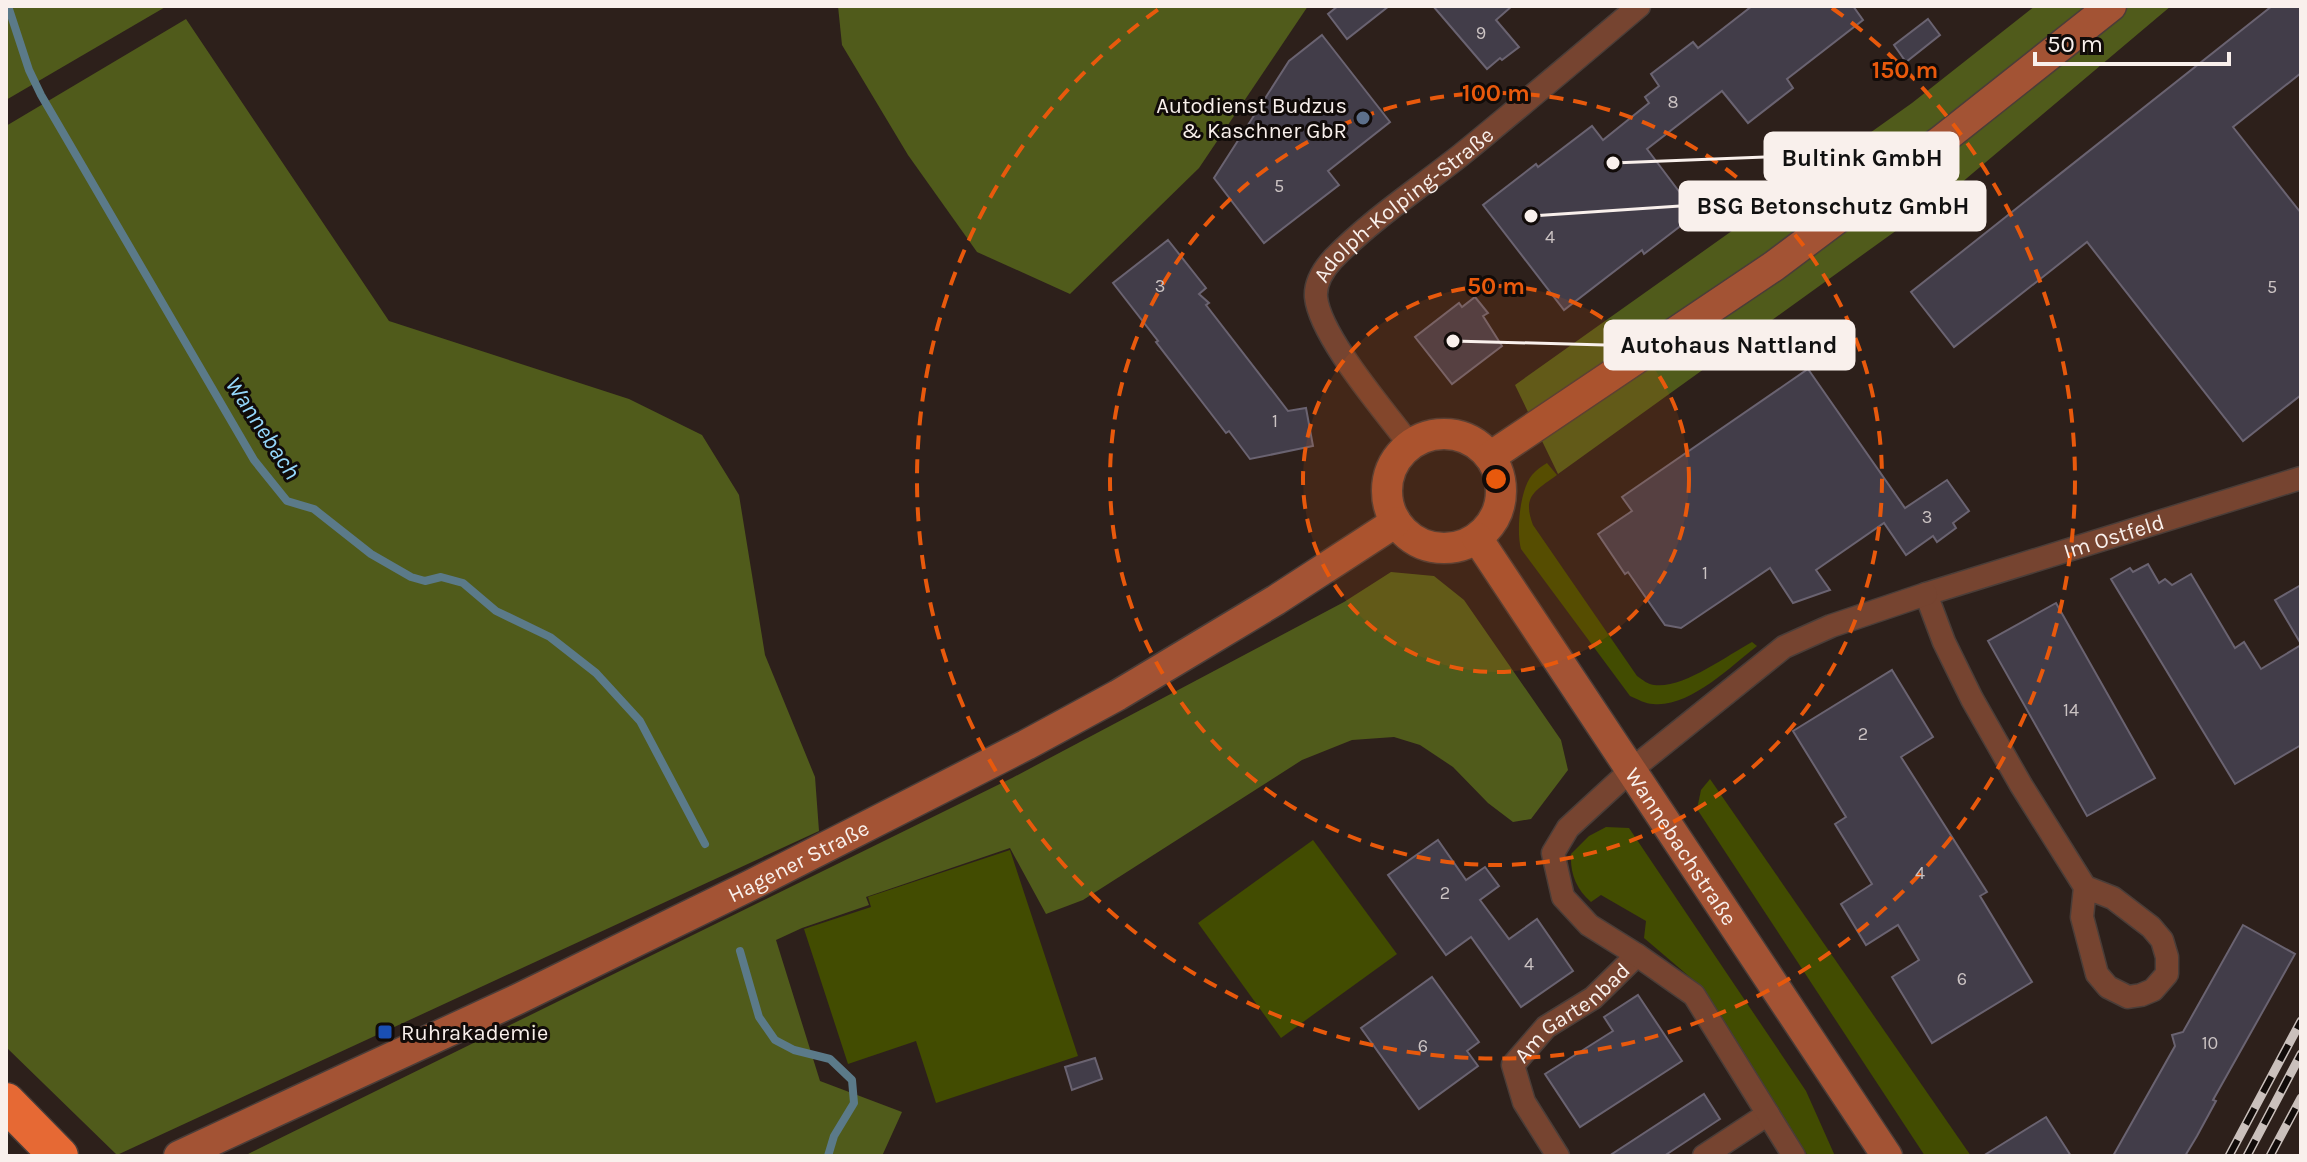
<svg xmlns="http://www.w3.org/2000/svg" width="2307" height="1162" font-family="Karla,sans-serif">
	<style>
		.green { fill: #424c01 }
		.forest { fill: #505b1b }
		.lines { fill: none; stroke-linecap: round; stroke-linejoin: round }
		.stream { stroke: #5b7a89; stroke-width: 8 }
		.building { fill: #423d49; stroke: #6a6371; stroke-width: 2 }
		.street-casing { stroke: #4a3d38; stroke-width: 25 }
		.secondary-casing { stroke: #4a3d38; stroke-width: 33 }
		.highway-casing { stroke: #4a3d38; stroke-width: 41 }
		.street { stroke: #764430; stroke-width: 22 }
		.secondary { stroke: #a35334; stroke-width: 30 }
		.highway { stroke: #e66934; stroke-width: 38 }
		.rail-casing { stroke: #cac0bc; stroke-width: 9 }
		.rail { stroke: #110b09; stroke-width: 6; stroke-dasharray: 18; stroke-linecap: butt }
		.ring { fill: none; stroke: #e8590c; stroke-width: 4; stroke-dasharray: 14 10 }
		.service-dot { fill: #5c6f8a; stroke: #110b09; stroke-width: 3 }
		.transit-dot { fill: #1a4fb4; stroke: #110b09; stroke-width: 3 }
		.labels { text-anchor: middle; stroke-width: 6; stroke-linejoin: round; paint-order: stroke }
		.number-label { font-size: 18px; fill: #cbc3c3 }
		.poi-label { font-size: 22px; fill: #f9f0ec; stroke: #110b09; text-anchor: end }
		.street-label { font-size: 22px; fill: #f9f0ec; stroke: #110b09 }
		.water-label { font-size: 24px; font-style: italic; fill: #95d7fb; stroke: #110b09 }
		.centre { fill: #e8590c; stroke: #110b09; stroke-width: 4 }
		.ring-label { font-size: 24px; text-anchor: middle; font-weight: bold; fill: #e8590c; stroke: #110b09; stroke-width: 6; stroke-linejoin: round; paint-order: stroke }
		.leader { fill: none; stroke: #f9f0ec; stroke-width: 3 }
		.callout-dot { fill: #f9f0ec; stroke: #110b09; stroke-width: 3 }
		.callout { fill: #f9f0ec; stroke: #f9f0ec; stroke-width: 3 }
		.callout-label { font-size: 24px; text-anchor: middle; font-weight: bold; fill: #111 }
	</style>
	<rect width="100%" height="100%" fill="#2d201b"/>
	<g class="green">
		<path d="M 1547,463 L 1557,475 C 1535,491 1522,496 1533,525 L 1637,676 C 1643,680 1647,684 1654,685 C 1683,689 1726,656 1752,642 L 1757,646 C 1730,667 1689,708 1653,704 C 1646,704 1637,699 1630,696 L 1521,549 C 1516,531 1520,489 1532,475 C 1536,470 1542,466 1547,463 Z"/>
		<polygon points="1710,779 1971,1156 1925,1156 1697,809 1701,790"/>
		<path d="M 1606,827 L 1629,828 L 1806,1091 L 1835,1156 L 1808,1156 L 1730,1031 L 1698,984 L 1644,938 L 1646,921 L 1601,895 L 1591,902 C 1576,889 1570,873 1571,854 L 1589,836 Z"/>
		<polygon points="1313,840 1397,954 1281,1038 1198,923"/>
		<polygon points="1010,850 1078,1056 936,1103 916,1041 848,1064 804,929 871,907 868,897"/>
	</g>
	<g class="forest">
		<polygon points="6,6 167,6 6,100"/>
		<polygon points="838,6 1308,6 1199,168 1070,294 977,252 908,155 842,45"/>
		<polygon points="2035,6 2171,6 1954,189 1558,474 1515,385 1912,103"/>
		<polygon points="186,19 389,321 629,399 702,435 739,495 765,655 815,777 819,831 117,1155 6,1047 6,126"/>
		<polygon points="1391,572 1434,576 1464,600 1561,740 1568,770 1531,819 1513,822 1488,803 1453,767 1420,745 1394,737 1352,740 1302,760 1083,900 1046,914 1010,848 866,897 869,905 802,928 776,940 820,1081 902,1112 882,1156 244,1156 1012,778 1344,602"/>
	</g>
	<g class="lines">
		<g class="stream">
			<polyline points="8,6 29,70 41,95 254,460 287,501 314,509 371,554 411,577 425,581 441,577 463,583 496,611 550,637 596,673 640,721 705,844"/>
			<polyline points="740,951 759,1017 775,1040 794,1050 830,1059 852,1080 854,1103 834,1136 828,1156"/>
		</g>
	</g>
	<g class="building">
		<polygon points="1338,6 1389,6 1347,39 1328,14"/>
		<polygon points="1433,6 1512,6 1496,20 1519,47 1502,60 1500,58 1487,69"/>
		<polygon points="1752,6 1853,6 1863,20 1787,79 1793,88 1748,123 1722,91 1647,149 1696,214 1644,254 1642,250 1564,310 1483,205 1536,164 1538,167 1592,126 1603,140 1649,103 1645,97 1659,86 1651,74 1693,42 1698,48"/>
		<polygon points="2272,6 2301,6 2301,73 2233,127 2301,213 2301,395 2243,441 2087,242 1954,347 1911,292"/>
		<polygon points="1928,19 1940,35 1906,62 1894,45"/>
		<polygon points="1322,35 1390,122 1328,171 1339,185 1264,243 1214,178 1289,61"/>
		<polygon points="1168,240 1206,288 1199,294 1209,303 1206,305 1288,411 1306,408 1313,446 1250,459 1229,431 1226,433 1156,342 1158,341 1113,283"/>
		<polygon points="1475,297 1488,313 1483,316 1502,346 1452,384 1415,337 1459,303 1462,307"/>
		<polygon points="1808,369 1905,508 1947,480 1969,511 1953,523 1956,528 1937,542 1933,536 1906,555 1884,523 1816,570 1830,590 1793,603 1770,568 1681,628 1665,625 1628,572 1625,574 1598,534 1632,511 1622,497"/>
		<polygon points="2148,564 2159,583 2165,579 2172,585 2191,574 2235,648 2244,642 2261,669 2301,645 2301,745 2235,784 2111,579 2130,568 2133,572"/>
		<polygon points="2301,585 2301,644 2275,600"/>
		<polygon points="2056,603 2155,778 2087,816 1988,641"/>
		<polygon points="1892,670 1933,737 1901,757 1987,892 1980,896 2032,982 1932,1043 1892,977 1919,960 1898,925 1866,945 1841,904 1872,884 1835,824 1846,817 1793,731"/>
		<polygon points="1438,840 1466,880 1485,867 1499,886 1480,900 1509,939 1537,919 1573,971 1521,1007 1471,937 1446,955 1388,875"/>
		<polygon points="2243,925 2295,954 2213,1100 2216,1101 2197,1136 2185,1156 2113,1156 2175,1046 2172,1035 2183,1032"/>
		<polygon points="1432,977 1479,1042 1467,1051 1478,1066 1419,1109 1361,1028"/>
		<polygon points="1638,995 1682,1061 1580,1127 1545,1074 1613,1031 1604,1017"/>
		<polygon points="1095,1058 1102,1079 1072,1090 1065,1067"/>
		<polygon points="1704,1094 1720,1119 1664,1156 1609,1156"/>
		<polygon points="2046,1117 2071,1156 1983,1156"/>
	</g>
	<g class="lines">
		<defs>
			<g id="street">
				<path id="s1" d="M 1410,445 C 1385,411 1320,337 1316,297 C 1315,283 1324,269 1333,259 C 1371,220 1418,189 1461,155 C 1521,106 1580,56 1639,6"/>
				<path id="s2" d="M 2085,887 L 2082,917 L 2097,974 L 2108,987 L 2128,997 L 2141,995 L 2153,990 L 2167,974 L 2167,957 L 2162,940 L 2151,927 L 2113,898 L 2085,887 L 2021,785 L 1972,699 L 1944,642 L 1926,594 L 2301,478"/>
				<path id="s3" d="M 1558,1156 L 1524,1102 L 1513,1065 L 1546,1027 L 1593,998 L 1637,955"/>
				<polyline points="1704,1156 1768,1114"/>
				<polyline points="1794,1156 1694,995 1637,955 1589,925 1563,897 1553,853 1568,828 1631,770 1784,647 1831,626 1926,594"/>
			</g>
			<g id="secondary">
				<circle cx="1444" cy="491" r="57"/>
				<polyline points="1490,457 1774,266 1942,140 2111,6"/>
				<path id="s4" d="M 1477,538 L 1887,1156"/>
				<path id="s5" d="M 179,1156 L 518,999 L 751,885 L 1026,745 L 1118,695 L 1276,600 L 1396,522"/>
			</g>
			<polyline id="highway" points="6,1102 59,1156"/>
		</defs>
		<use href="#street" class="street-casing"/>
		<use href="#secondary" class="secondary-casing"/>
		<use href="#highway" class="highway-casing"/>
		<use href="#street" class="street"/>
		<use href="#secondary" class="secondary"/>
		<use href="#highway" class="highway"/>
		<defs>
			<g id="rail">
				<polyline points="2229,1156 2301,1021"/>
				<polyline points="2247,1156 2301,1054"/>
				<polyline points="2270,1156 2301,1098"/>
			</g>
		</defs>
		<use href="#rail" class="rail-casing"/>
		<use href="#rail" class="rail"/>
	</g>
	<circle cx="1496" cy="479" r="193" fill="#e8590c" fill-opacity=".12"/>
	<g class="ring">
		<circle cx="1496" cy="479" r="193"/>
		<circle cx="1496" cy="479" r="386"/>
		<path d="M1832 8A579 579 0 1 1 1160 8"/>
	</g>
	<circle class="service-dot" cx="1363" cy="118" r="8"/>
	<rect class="transit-dot" x="377" y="1024" width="16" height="16" rx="4"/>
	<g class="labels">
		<g class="number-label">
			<text x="1481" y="39">9</text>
			<text x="1673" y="108">8</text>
			<text x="1279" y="192">5</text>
			<text x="1550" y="243">4</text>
			<text x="1160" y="292">3</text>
			<text x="2272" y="293">5</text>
			<text x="1275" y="427">1</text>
			<text x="1927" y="523">3</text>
			<text x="1705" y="579">1</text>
			<text x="2071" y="716">14</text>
			<text x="1863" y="740">2</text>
			<text x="1920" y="879">4</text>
			<text x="1445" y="899">2</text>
			<text x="1529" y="970">4</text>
			<text x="1962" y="985">6</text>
			<text x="2210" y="1049">10</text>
			<text x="1423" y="1052">6</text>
		</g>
		<g class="poi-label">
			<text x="1347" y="113">Autodienst Budzus<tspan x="1347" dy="25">&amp; Kaschner GbR</tspan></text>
			<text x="401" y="1040" text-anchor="start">Ruhrakademie</text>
		</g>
		<g class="street-label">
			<text dy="8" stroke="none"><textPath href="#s1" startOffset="308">Adolph-Kolping-Straße</textPath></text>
			<text dy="8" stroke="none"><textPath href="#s2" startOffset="836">Im Ostfeld</textPath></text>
			<text dy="8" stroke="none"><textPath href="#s4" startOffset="370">Wannebachstraße</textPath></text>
			<text dy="8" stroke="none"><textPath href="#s5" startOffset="686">Hagener Straße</textPath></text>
			<text dy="8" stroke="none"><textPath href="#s3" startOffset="182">Am Gartenbad</textPath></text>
		</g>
		<g class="water-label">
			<text transform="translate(263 428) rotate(57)" y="8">Wannebach</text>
		</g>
	</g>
	<circle cx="1496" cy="479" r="12" class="centre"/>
	<g class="ring-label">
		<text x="1905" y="78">150 m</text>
		<text x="1496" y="101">100 m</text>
		<text x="1496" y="294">50 m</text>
	</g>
	<path class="leader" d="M1613 163L1765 157M1531 216L1680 206M1453 341L1605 345"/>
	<g class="callout-dot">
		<circle cx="1613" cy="163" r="8"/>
		<circle cx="1531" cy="216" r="8"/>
		<circle cx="1453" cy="341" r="8"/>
	</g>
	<g class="callout">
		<rect x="1765" y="133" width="193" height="48" rx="8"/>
		<rect x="1680" y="182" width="305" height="48" rx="8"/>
		<rect x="1605" y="321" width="249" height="48" rx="8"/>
	</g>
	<g class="callout-label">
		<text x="1862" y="166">Bultink GmbH</text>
		<text x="1833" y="214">BSG Betonschutz GmbH</text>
		<text x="1729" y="353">Autohaus Nattland</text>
	</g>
	<rect width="2307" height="1162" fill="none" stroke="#f9f0ec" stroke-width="16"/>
	<path d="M2035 52v12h194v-12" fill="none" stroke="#f9f0ec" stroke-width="4"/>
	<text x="2047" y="52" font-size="24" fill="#f9f0ec" stroke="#110b09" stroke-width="6" paint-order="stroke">50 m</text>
</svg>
